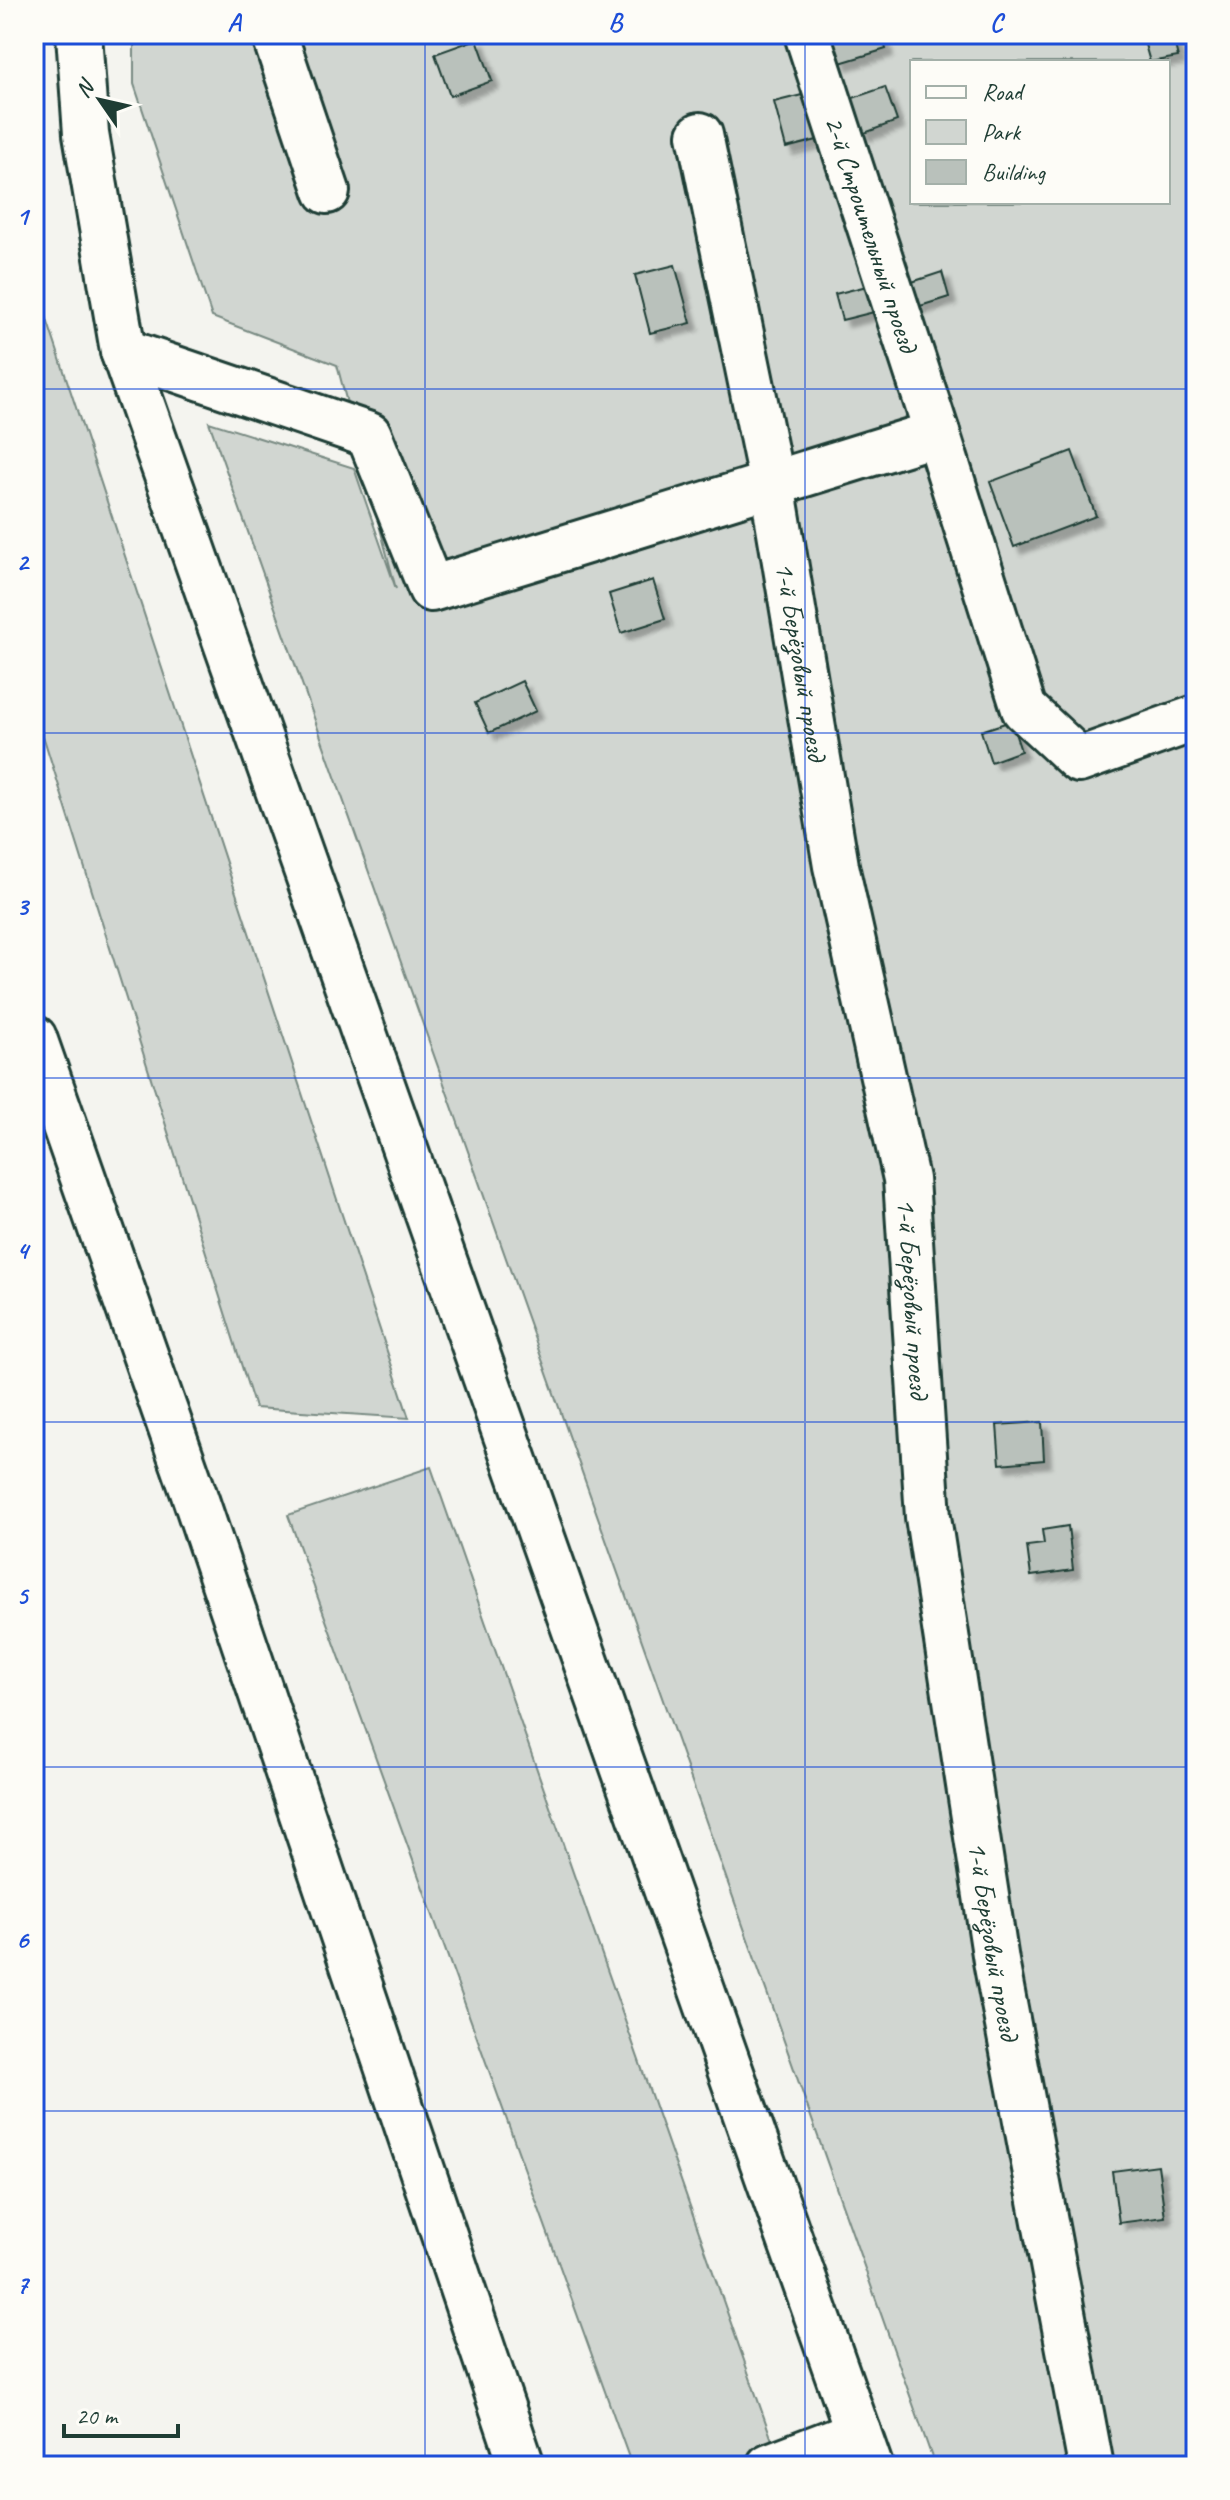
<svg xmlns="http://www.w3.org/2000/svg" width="1230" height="2500" font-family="Caveat,sans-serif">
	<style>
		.green { fill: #d1d6d1; stroke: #788a82; stroke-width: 2; fill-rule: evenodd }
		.building { fill: #b9c1bb; stroke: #1f3d34; stroke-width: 2; filter: url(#shadow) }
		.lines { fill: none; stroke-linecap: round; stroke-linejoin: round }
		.minor-casing { stroke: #1f3d34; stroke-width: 50 }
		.major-casing { stroke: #1f3d34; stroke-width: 50 }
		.minor { stroke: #fdfcf7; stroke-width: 44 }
		.major { stroke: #fdfcf7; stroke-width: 44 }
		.grid { fill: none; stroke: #1d4ed8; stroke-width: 2; stroke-opacity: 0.55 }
		.labels { text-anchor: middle; stroke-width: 8; stroke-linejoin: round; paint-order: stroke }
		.street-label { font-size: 28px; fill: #1f3d34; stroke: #fdfcf7 }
		.neatline { fill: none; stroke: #1d4ed8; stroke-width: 3 }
		.grid-label { font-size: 26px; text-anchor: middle; font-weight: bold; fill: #1d4ed8 }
	</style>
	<defs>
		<filter id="shadow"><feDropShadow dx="7" dy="7" stdDeviation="2" flood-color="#0004"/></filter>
	</defs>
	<rect width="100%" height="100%" fill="#f4f4ef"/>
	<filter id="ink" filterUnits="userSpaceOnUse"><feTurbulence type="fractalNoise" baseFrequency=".0125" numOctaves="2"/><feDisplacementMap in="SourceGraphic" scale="16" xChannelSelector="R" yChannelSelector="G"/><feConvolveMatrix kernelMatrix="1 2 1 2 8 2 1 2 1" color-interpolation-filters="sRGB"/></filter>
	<g filter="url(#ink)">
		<g class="green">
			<path d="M 134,34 L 1196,34 L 1196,2466 L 935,2466 L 209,422 L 354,468 L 396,589 L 337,365 L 212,317 L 134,84 ZM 912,62 L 1168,62 L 1168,202 L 912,202 Z"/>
			<polygon points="34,280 409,1418 255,1408 34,707"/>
			<polygon points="431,1467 781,2466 632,2466 288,1515"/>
		</g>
		<g class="building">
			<polygon points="831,34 882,34 886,49 840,63"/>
			<polygon points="1142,34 1172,34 1178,57 1150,62"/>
			<polygon points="477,39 492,81 450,96 435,54"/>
			<polygon points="885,87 897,121 862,134 850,99"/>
			<polygon points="806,94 817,140 786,148 774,102"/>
			<polygon points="675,265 691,323 650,333 635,275"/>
			<polygon points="942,272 949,297 917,307 909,283"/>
			<polygon points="867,286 874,312 842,320 835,294"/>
			<polygon points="1072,451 1096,516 1014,547 990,482"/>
			<polygon points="653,580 665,619 621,633 609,594"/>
			<polygon points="522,681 536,711 489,733 475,703"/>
			<polygon points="1011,721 1021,751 991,762 981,731"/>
			<polygon points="1042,1422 1044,1460 1000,1464 997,1425"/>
			<polygon points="1068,1526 1073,1570 1031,1576 1027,1546 1044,1544 1042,1530"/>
			<polygon points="1158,2165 1165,2217 1119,2223 1112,2171"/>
			<polygon points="367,2459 370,2466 349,2466"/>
		</g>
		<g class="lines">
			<defs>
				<g id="minor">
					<polyline points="274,34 327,191"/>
					<path id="s1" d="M 807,34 L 937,433"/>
					<path id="s2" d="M 700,135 L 772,484 L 836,866 L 906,1179 L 928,1517 L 996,1961 L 1091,2466"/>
					<polyline points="123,351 369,435 431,589 937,433 1024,709 1079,760 1196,718"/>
					<polyline points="34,1038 195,1497 522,2466"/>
					<polyline points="769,2466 858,2432"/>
				</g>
				<polyline id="major" points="79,34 86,134 123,351 870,2466"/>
			</defs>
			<use href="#minor" class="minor-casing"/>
			<use href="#major" class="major-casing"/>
			<use href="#minor" class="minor"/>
			<use href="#major" class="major"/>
		</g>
	</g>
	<path class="grid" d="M 425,34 L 425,2466M 805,34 L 805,2466M 34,389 L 1196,389M 34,733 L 1196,733M 34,1078 L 1196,1078M 34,1422 L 1196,1422M 34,1767 L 1196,1767M 34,2111 L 1196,2111"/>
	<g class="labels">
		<g class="street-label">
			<text dy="10" stroke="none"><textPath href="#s1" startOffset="210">2-й Строительный проезд</textPath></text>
			<text dy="10" stroke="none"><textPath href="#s2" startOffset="536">1-й Берёзовый проезд</textPath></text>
			<text dy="10" stroke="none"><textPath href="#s2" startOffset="1184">1-й Берёзовый проезд</textPath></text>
			<text dy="10" stroke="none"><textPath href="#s2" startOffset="1832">1-й Берёзовый проезд</textPath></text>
		</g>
	</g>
	<rect width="1230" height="2500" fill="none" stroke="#fdfcf7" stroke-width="88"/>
	<rect x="910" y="60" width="260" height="144" fill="#fdfcf7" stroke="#a4b0a9" stroke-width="2"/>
	<rect x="926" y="86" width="40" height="12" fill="#fdfcf7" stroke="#a4b0a9" stroke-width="2"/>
	<text x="982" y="100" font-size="24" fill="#1f3d34">Road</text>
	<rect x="926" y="120" width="40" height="24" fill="#d1d6d1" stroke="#a4b0a9" stroke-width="2"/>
	<text x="982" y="140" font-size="24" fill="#1f3d34">Park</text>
	<rect x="926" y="160" width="40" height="24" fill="#b9c1bb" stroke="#a4b0a9" stroke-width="2"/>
	<text x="982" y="180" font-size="24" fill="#1f3d34">Building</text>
	<g transform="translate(100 100) rotate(304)" stroke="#fdfcf7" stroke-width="6" paint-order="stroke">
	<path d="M0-6L14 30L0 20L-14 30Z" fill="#1f3d34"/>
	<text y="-12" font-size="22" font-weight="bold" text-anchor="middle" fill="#1f3d34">N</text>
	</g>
	<path d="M64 2424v12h114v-12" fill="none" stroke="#1f3d34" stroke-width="4"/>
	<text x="76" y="2424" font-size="24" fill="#1f3d34" stroke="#fdfcf7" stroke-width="6" paint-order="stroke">20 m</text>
	<rect x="44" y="44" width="1142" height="2412" class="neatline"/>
	<g class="grid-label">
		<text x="234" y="31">A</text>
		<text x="615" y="31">B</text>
		<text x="996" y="31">C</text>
		<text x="22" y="225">1</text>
		<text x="22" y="570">2</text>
		<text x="22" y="915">3</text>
		<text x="22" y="1259">4</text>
		<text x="22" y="1604">5</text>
		<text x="22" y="1948">6</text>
		<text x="22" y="2293">7</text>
	</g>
</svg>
